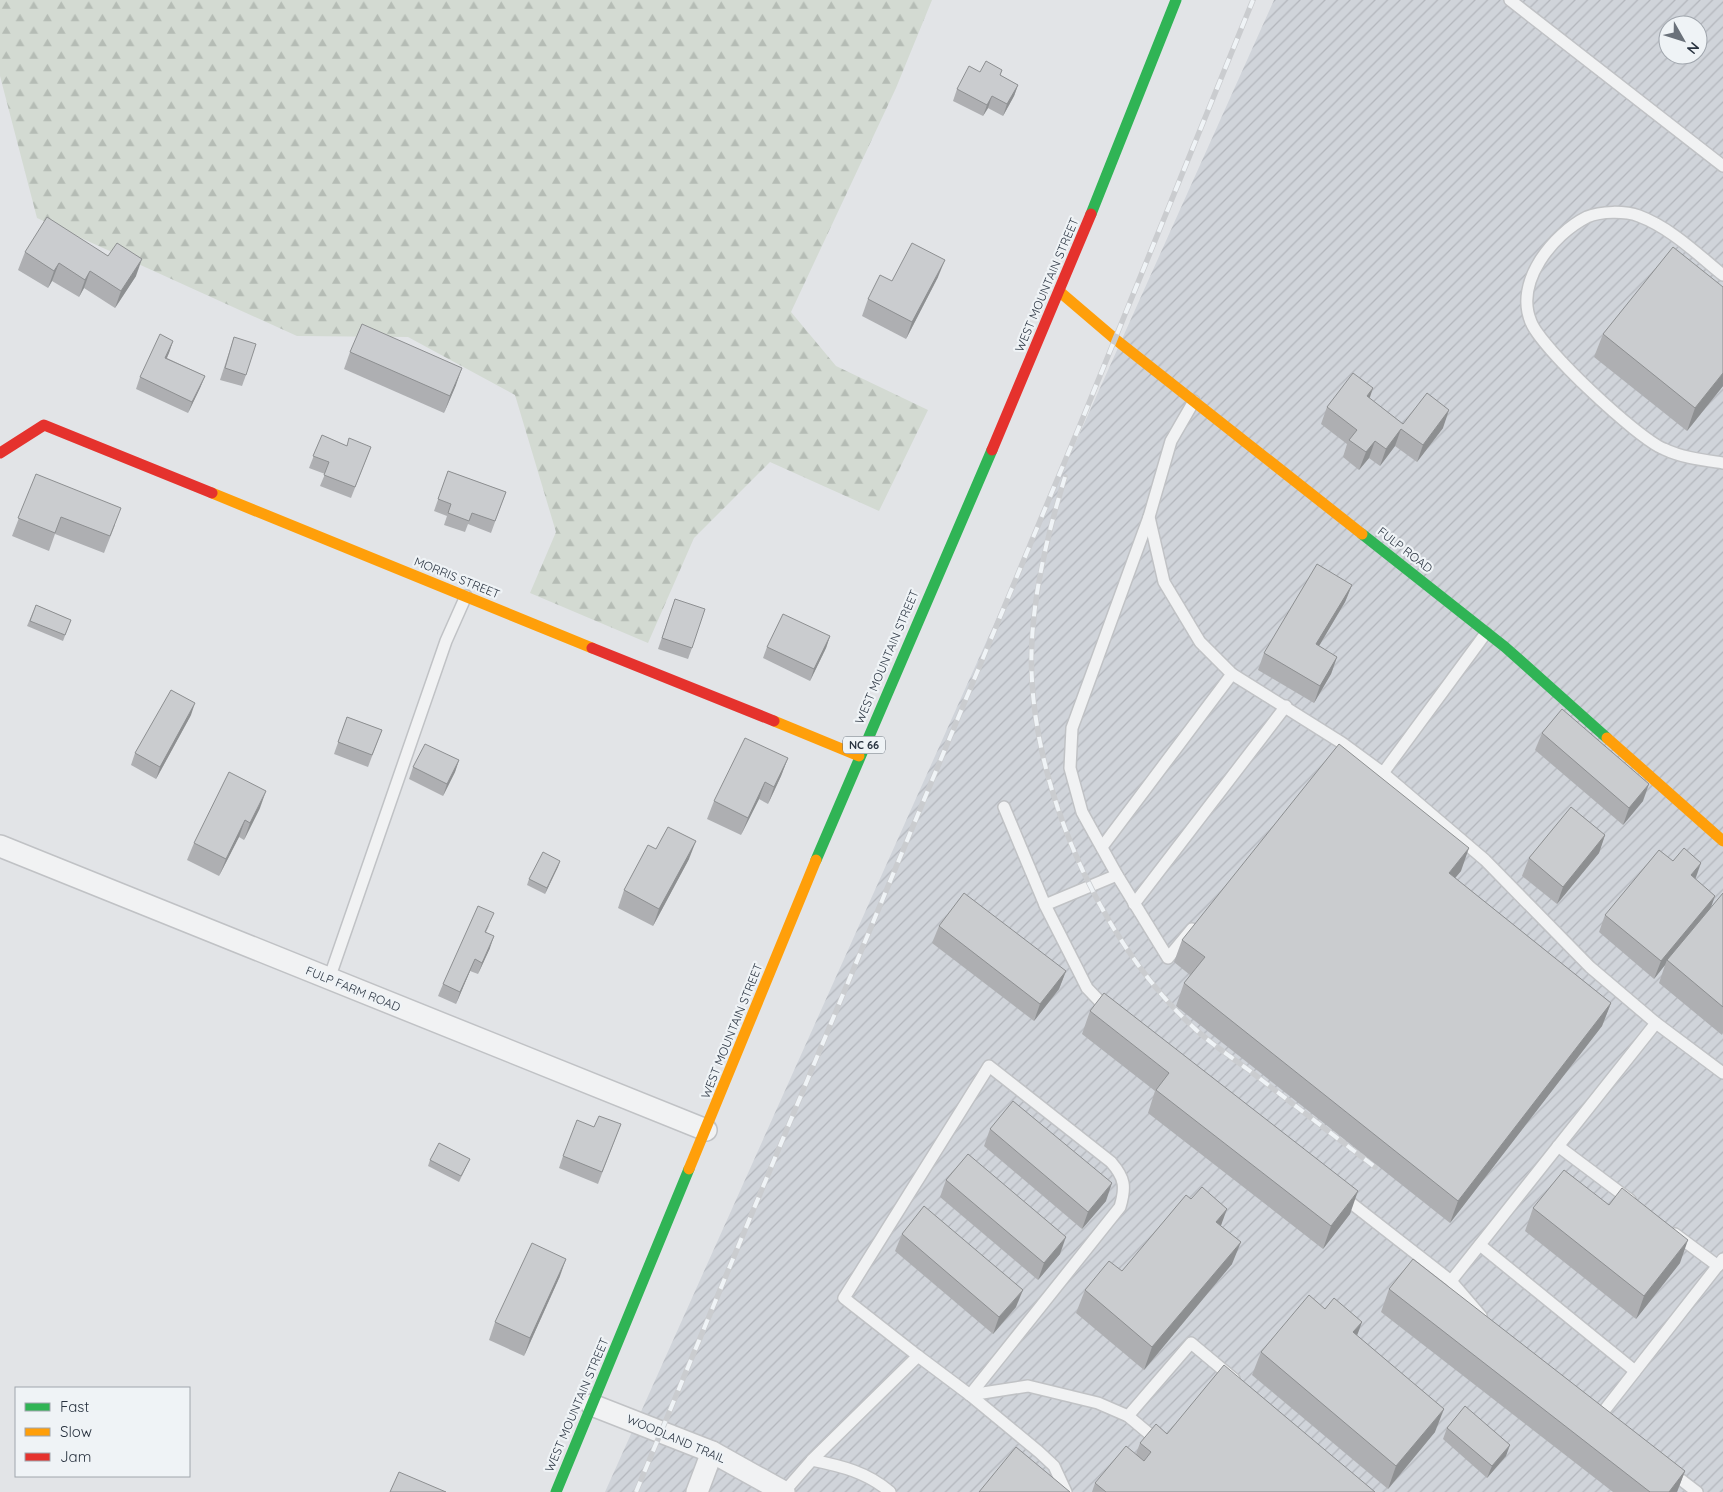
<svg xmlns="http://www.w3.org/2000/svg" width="1723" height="1492" font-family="Quicksand,sans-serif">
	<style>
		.industrial { fill: url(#industrial-furrows); fill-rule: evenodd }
		.forest { fill: url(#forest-firs) }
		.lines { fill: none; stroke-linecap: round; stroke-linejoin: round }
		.lane-casing { stroke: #c0c2c5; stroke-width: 14 }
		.street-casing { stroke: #c0c2c5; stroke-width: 24 }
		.lane { stroke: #f1f2f3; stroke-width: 11 }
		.street { stroke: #f1f2f3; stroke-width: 21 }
		.fast { stroke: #30b455; stroke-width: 11 }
		.slow { stroke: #ff9f0a; stroke-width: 11 }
		.jam { stroke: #e5322d; stroke-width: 11 }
		.rail-casing { stroke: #cacccf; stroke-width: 5.5 }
		.rail { stroke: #eff3f6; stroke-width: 4; stroke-dasharray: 11; stroke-linecap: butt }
		.wall { fill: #aeafb2 }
		.shaded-wall { fill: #8d8f91 }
		.building { fill: #cacccf; stroke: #8d8f91 }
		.labels { text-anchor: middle; stroke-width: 4.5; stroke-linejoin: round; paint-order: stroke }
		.shield { fill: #eff3f6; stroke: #646d77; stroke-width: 1 }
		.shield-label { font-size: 11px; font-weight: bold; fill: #293340 }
		.street-label { font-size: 12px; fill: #293340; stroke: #eff3f6 }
	</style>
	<defs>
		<pattern id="industrial-furrows" width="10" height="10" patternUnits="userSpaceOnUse" patternTransform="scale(1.25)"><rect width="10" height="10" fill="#d0d4da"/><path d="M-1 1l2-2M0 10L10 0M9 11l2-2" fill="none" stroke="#b3b6bc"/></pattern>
		<pattern id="forest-firs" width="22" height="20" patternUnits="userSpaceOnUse" patternTransform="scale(1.25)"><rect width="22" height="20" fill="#d3dad2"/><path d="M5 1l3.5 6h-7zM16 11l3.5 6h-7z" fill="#b5bcb5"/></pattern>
	</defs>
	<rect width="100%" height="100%" fill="#e2e4e7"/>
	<path class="industrial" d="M 1274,0 L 1723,0 L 1723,1492 L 605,1492 ZM 1668,25 L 1698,25 L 1698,55 L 1668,55 Z"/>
	<polygon class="forest" points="0,0 932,0 896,88 791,312 836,366 928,410 879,511 770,462 694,538 648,643 530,593 556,532 515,395 408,337 297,336 37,218 0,76"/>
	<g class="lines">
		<defs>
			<g id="lane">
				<polyline points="1510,0 1723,166"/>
				<path d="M 1723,275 C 1697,254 1671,228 1639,216 C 1625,211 1601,211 1587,217 C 1553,234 1514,282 1531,322 C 1541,348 1637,438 1664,449 C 1683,458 1703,460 1723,463"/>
				<polyline points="1194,401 1171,441 1149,517 1164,582 1200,642 1232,674 1342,743 1383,773 1486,633"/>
				<polyline points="1149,517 1072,728 1070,768 1082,812 1117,875 1168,958 1192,929"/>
				<polyline points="1004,807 1045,905 1079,972 1087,988 1108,1010"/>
				<polyline points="1102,847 1232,674"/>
				<polyline points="1134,904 1286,706"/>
				<polyline points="1045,905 1117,875"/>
				<polyline points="329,979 446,641 466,596"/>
				<polyline points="1656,1023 1723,1073"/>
				<polyline points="1558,1146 1630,1200"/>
				<polyline points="1342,1196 1451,1281 1656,1023 1590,967 1485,860 1383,773"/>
				<polyline points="1675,1234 1718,1266"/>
				<polyline points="1480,1245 1635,1371"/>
				<polyline points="1451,1281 1481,1316"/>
				<path d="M 918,1356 L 844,1298 L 989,1066 L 1111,1162 C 1125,1178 1126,1187 1120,1207 L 970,1395"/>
				<polyline points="970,1395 1028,1386 1098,1403 1128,1416 1159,1442"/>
				<polyline points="1128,1416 1191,1343 1234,1379"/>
				<polyline points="1600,1416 1723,1259"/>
				<polyline points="812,1460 918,1356 970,1395 1039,1452 1054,1466 1066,1492"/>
				<polyline points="1671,1472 1697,1492"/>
				<path d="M 784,1492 L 812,1460 C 841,1466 867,1472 890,1492"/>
			</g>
			<g id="street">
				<polyline points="0,846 706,1130"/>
				<polyline points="592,1405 712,1452 784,1492"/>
				<polyline points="697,1492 712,1452"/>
			</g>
		</defs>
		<use href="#lane" class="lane-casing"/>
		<use href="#street" class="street-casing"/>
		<use href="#lane" class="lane"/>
		<use href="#street" class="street"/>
		<g class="fast">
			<polyline points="1091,214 1176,0"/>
			<polyline points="1362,534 1505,647 1607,738"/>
			<polyline points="816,860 992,450"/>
			<polyline points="556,1492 689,1169"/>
		</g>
		<g class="slow">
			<polyline points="1060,292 1115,339 1362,534"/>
			<polyline points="212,493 592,648"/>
			<polyline points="774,721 859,756"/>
			<polyline points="1607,738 1723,841"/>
			<polyline points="689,1169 816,860"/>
		</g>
		<g class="jam">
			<polyline points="992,450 1091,214"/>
			<polyline points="0,453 44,425 212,493"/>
			<polyline points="592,648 774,721"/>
		</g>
		<defs>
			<g id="rail">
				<path d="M 1065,477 C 1049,529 1035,585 1032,640 C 1024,770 1096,937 1191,1025 C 1208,1042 1230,1056 1250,1071 C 1292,1103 1333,1135 1375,1167"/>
				<polyline points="636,1492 1082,420 1253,0"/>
			</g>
		</defs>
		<use href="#rail" class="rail-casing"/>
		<use href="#rail" class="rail"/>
	</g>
	<g class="wall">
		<polygon points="1002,70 1000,75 1018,85 1014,96 1003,116 988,108 983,116 953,101 957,89 980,72"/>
		<polygon points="25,252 136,276 115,308 84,288 79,297 52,281 48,288 18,270"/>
		<polygon points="938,277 906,339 862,316 868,299 892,281"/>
		<polygon points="1603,334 1723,386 1687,431 1594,357"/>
		<polygon points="234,337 246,375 242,386 220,380"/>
		<polygon points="173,341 167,358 205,376 200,388 188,413 136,389 140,377"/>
		<polygon points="350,352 456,385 444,413 344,369"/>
		<polygon points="1369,398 1403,424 1443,428 1417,462 1395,446 1380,466 1369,458 1359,470 1343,457 1347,444 1321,424 1327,407"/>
		<polygon points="322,435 347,446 371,447 351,498 320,486 325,474 309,468"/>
		<polygon points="448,471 506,492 491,533 468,524 465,532 444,525 447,516 434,511"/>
		<polygon points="36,474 115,525 104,553 55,534 49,551 12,536"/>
		<polygon points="1352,585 1345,602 1319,646 1337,657 1331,674 1314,703 1258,670 1264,653"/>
		<polygon points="36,605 71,620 63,641 27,626"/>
		<polygon points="671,611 692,648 688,659 658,649"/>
		<polygon points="830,636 826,648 810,681 763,658 767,647"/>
		<polygon points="191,715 156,779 131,765 135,753"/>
		<polygon points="347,717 382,730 368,767 334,754"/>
		<polygon points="1542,733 1643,801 1623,825 1535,750"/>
		<polygon points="788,758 781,776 768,804 759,799 741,835 707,819 714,801"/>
		<polygon points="459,760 455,772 443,796 409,779 413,767"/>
		<polygon points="260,808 244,840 239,837 219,876 187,860 194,843"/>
		<polygon points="1605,835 1599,853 1557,904 1522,876 1529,858"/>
		<polygon points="656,849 689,859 653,926 618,908 624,890"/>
		<polygon points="560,861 545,894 527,885 529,879"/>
		<polygon points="1673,861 1695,879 1711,908 1723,893 1723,1033 1722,1035 1659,983 1665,965 1654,979 1599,932 1605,915"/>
		<polygon points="1461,871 1455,878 1611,1003 1602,1026 1450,1223 1176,1006 1184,983 1190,975 1174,962 1182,940"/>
		<polygon points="490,924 486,932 490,948 478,974 470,971 456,1004 438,996 443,984"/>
		<polygon points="939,926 1066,971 1059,989 1034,1021 932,943"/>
		<polygon points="1090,1011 1350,1214 1323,1249 1148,1113 1155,1091 1082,1034"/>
		<polygon points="621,1124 598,1184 559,1168 563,1156"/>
		<polygon points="990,1129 1106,1201 1082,1229 984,1146"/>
		<polygon points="470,1159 459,1182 428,1166 430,1160"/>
		<polygon points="946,1180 1060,1254 1038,1280 940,1197"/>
		<polygon points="1533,1208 1680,1263 1636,1319 1525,1231"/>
		<polygon points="1221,1226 1232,1264 1144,1370 1076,1313 1085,1290 1122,1271"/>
		<polygon points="902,1234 1016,1307 993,1334 895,1251"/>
		<polygon points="560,1276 524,1356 489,1340 495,1322"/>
		<polygon points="1389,1289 1685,1471 1677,1492 1613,1492 1381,1312"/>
		<polygon points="1357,1336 1435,1432 1388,1489 1252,1375 1261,1352"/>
		<polygon points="1447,1428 1506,1456 1487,1478 1443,1439"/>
		<polygon points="1167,1434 1375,1492 1092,1492 1095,1483 1136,1454 1140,1443"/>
	</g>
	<g class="shaded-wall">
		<polygon points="1018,85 1014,96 1003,116 1007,104"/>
		<polygon points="992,96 988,108 983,116 987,105"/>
		<polygon points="142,259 136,276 115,308 121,291"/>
		<polygon points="945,260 938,277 906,339 912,322"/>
		<polygon points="59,263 52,281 48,288 54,271"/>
		<polygon points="90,271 84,288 79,297 85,280"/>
		<polygon points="173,341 169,353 161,370 165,358"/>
		<polygon points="462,368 456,385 444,413 450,396"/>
		<polygon points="1723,373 1723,386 1687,431 1695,408"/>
		<polygon points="205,376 200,388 188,413 192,402"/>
		<polygon points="1373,388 1367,406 1367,396"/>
		<polygon points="1449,410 1443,428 1417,462 1423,445"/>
		<polygon points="1401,429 1395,446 1380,466 1386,449"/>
		<polygon points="1375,441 1369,458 1359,470 1366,452"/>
		<polygon points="1352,585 1345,602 1310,661 1316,644"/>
		<polygon points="830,636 826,648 810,681 814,669"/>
		<polygon points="1337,657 1331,674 1314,703 1320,686"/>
		<polygon points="195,703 191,715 156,779 160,767"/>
		<polygon points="788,758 781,776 768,804 774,787"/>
		<polygon points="459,760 455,772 443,796 447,784"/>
		<polygon points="765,782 759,799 741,835 748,818"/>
		<polygon points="1649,784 1643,801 1623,825 1629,808"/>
		<polygon points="266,791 260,808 244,840 250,823"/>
		<polygon points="245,820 239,837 219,876 226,859"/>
		<polygon points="1605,835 1599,853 1557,904 1563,887"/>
		<polygon points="696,841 689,859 653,926 659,909"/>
		<polygon points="1469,848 1461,871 1440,896 1449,873"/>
		<polygon points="560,861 558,867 545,894 547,888"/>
		<polygon points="1701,863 1695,880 1691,875"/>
		<polygon points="1715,896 1709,913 1667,960 1665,965 1654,979 1661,961"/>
		<polygon points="494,936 490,948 478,974 482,963"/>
		<polygon points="475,959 470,971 456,1004 460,992"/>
		<polygon points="1066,971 1059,989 1034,1021 1040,1004"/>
		<polygon points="1611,1003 1602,1026 1450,1223 1458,1201"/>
		<polygon points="1112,1183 1106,1201 1082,1229 1088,1212"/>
		<polygon points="1358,1191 1350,1214 1323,1249 1331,1226"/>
		<polygon points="1227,1209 1219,1231 1216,1222"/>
		<polygon points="1066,1237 1060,1254 1038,1280 1044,1263"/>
		<polygon points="1688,1240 1680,1263 1636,1319 1644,1296"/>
		<polygon points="1241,1242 1232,1264 1144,1370 1152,1347"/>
		<polygon points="566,1259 560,1276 524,1356 530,1338"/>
		<polygon points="1023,1290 1016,1307 993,1334 999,1317"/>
		<polygon points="1362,1322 1354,1344 1353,1332"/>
		<polygon points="1444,1409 1435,1432 1388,1489 1396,1466"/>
		<polygon points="1510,1445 1506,1456 1487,1478 1492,1466"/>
		<polygon points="1685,1471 1677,1492 1669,1492"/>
	</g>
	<g class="building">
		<polygon points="986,61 1002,70 1000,75 1018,85 1007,104 992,96 987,105 957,89 969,66 980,72"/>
		<polygon points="47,217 108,256 117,243 142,259 121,291 90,271 85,280 59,263 54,271 25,252"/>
		<polygon points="912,243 945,260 912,322 868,299 880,275 892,281"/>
		<polygon points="1673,247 1723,287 1723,373 1695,408 1603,334"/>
		<polygon points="362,324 462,368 450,396 350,352"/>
		<polygon points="160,334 173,341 165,358 205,376 192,402 140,377"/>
		<polygon points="234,337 256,344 246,375 225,368"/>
		<polygon points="1353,373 1373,388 1367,396 1403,424 1427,393 1449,410 1423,445 1401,429 1386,449 1375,441 1366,452 1349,440 1357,430 1327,407"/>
		<polygon points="322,435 347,446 349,438 371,447 355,487 324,475 329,462 313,456"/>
		<polygon points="448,471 506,492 495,521 472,513 469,521 448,513 451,504 438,499"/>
		<polygon points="36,474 121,508 110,536 61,517 55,533 18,518"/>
		<polygon points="1317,564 1352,585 1316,644 1337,657 1320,686 1264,653"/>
		<polygon points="675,599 705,609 692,648 662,638"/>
		<polygon points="36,605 71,620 65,635 30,621"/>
		<polygon points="783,614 830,636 814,669 767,647"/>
		<polygon points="171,690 195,703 160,767 135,753"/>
		<polygon points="1562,709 1649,784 1629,808 1542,733"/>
		<polygon points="347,717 382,730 372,755 338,742"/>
		<polygon points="745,738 788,758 774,787 765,782 748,818 714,801"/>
		<polygon points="425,744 459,760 447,784 413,767"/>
		<polygon points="1339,744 1469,848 1449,873 1611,1003 1458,1201 1184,983 1205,957 1182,940"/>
		<polygon points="229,772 266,791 250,823 245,820 226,859 194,843"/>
		<polygon points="1571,807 1605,835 1563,887 1529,858"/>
		<polygon points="668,827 696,841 659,909 624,890 648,845 656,849"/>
		<polygon points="1684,848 1701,863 1691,875 1715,896 1661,961 1605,915 1659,850 1673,861"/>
		<polygon points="543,852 560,861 547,888 529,879"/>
		<polygon points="964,893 1066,971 1040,1004 939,926"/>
		<polygon points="1723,893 1723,1007 1667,960"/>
		<polygon points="478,906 494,913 485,932 494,936 482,963 475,959 460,992 443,984"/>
		<polygon points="1104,993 1358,1191 1331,1226 1156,1090 1169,1073 1090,1011"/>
		<polygon points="1013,1101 1112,1183 1088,1212 990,1129"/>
		<polygon points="599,1116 621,1124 602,1172 563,1156 577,1120 594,1127"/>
		<polygon points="439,1143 470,1159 461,1176 430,1160"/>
		<polygon points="968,1154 1066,1237 1044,1263 946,1180"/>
		<polygon points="1564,1170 1609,1205 1622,1188 1688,1240 1644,1296 1533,1208"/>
		<polygon points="1202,1187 1227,1209 1216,1222 1241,1242 1152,1347 1085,1290 1109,1261 1122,1271 1186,1195 1191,1199"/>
		<polygon points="924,1206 1023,1290 999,1317 902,1234"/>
		<polygon points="532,1243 566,1259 530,1338 495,1322"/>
		<polygon points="1413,1259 1685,1471 1669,1492 1650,1492 1389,1289"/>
		<polygon points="1309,1295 1325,1309 1334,1298 1362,1322 1353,1332 1444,1409 1396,1466 1261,1352"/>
		<polygon points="1224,1365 1375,1492 1106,1492 1095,1483 1126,1446 1144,1461 1151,1452 1140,1443 1156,1424 1167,1434"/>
		<polygon points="1465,1406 1510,1445 1492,1466 1447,1428"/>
		<polygon points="1016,1447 1070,1492 979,1492"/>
		<polygon points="399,1472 446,1492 390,1492"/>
	</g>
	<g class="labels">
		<rect class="shield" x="843" y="736.5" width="42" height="17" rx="4"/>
		<g class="shield-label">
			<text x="864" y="749">NC 66</text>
		</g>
		<g class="street-label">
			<text transform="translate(1047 285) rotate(-67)" y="4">WEST MOUNTAIN STREET</text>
			<text transform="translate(1405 550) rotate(38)" y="4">FULP ROAD</text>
			<text transform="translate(457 578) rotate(22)" y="4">MORRIS STREET</text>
			<text transform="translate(887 657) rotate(-67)" y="4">WEST MOUNTAIN STREET</text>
			<text transform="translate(353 989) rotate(22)" y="4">FULP FARM ROAD</text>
			<text transform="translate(732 1031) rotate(-68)" y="4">WEST MOUNTAIN STREET</text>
			<text transform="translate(577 1405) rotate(-67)" y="4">WEST MOUNTAIN STREET</text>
			<text transform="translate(676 1439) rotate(23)" y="4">WOODLAND TRAIL</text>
		</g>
	</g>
	<rect x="15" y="1387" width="175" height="90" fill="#eff3f6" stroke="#a0a6ad"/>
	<rect x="25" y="1403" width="25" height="8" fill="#30b455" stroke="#a0a6ad"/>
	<text x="60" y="1412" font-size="15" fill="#293340">Fast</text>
	<rect x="25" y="1428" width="25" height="8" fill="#ff9f0a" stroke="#a0a6ad"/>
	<text x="60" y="1437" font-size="15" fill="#293340">Slow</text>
	<rect x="25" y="1453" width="25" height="8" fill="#e5322d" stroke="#a0a6ad"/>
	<text x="60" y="1462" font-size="15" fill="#293340">Jam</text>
	<g transform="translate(1683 40) rotate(129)"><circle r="24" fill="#eff3f6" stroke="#a0a6ad"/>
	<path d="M0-4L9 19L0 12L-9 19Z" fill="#6a717a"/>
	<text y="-8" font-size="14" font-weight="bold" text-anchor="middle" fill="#293340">N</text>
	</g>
</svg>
